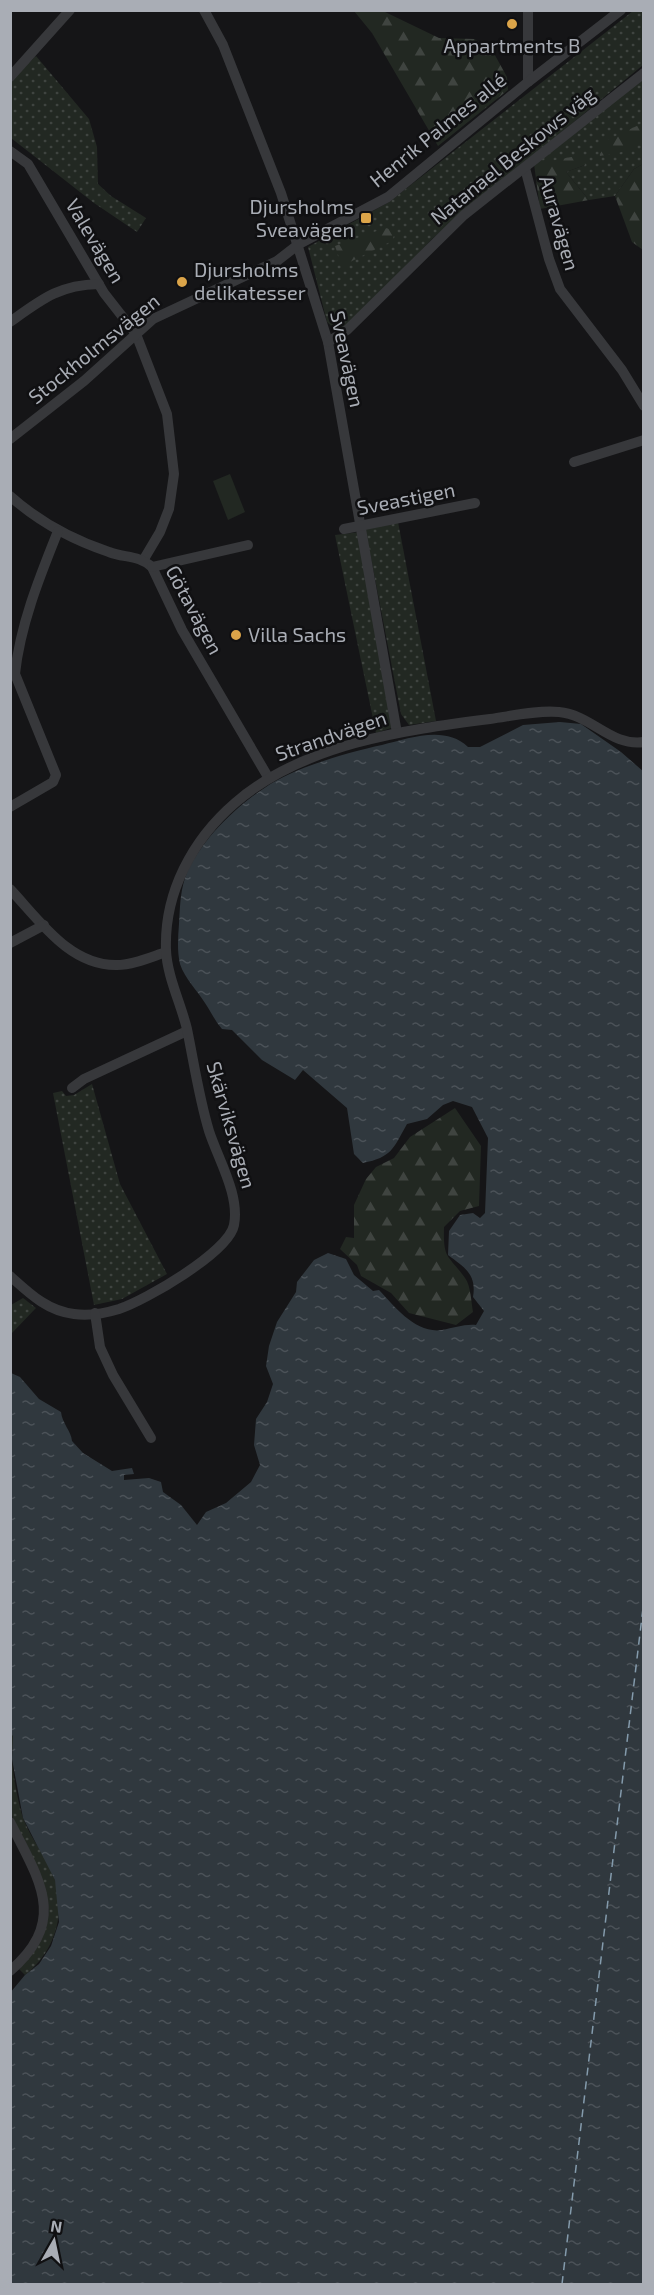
<svg xmlns="http://www.w3.org/2000/svg" width="654" height="2295" font-family="'Exo 2',sans-serif">
	<style>
		.grass { fill: url(#grass-dots) }
		.forest { fill: url(#forest-firs) }
		.garden { fill: #222822 }
		.water { fill: url(#water-ripples) }
		.lines { fill: none; stroke-linecap: round; stroke-linejoin: round }
		.ferry { stroke: #849bac; stroke-width: 1.5; stroke-dasharray: 8 6; stroke-linecap: butt }
		.minor { stroke: #37383b; stroke-width: 10 }
		.poi-dot { fill: #dba449; stroke: #101012; stroke-width: 2 }
		.labels { text-anchor: middle; stroke-width: 5; stroke-linejoin: round; paint-order: stroke }
		.poi-label { font-size: 20px; fill: #a9adb5; stroke: #101012; text-anchor: start }
		.street-label { font-size: 20px; fill: #a9adb5; stroke: #101012 }
	</style>
	<defs>
		<pattern id="grass-dots" width="8" height="8" patternUnits="userSpaceOnUse" patternTransform="scale(1.5)"><rect width="8" height="8" fill="#222822"/><path d="M2 2h.1M6 6h.1" fill="none" stroke="#3f4440" stroke-width="1.8" stroke-linecap="round"/></pattern>
		<pattern id="forest-firs" width="22" height="20" patternUnits="userSpaceOnUse" patternTransform="scale(1.5)"><rect width="22" height="20" fill="#222822"/><path d="M5 1l3.5 6h-7zM16 11l3.5 6h-7z" fill="#3f4440"/></pattern>
		<pattern id="water-ripples" width="26" height="14" patternUnits="userSpaceOnUse" patternTransform="scale(1.5)"><rect width="26" height="14" fill="#30383e"/><path d="M2 4q2-2 4 0t4 0M15 11q2-2 4 0t4 0" fill="none" stroke="#4b5258"/></pattern>
	</defs>
	<rect width="100%" height="100%" fill="#151517"/>
	<g class="grass">
		<polygon points="633,11 643,11 643,65 433,238 350,325 335,329 327,322 308,247 389,202"/>
		<polygon points="36,56 89,119 97,147 98,184 111,196 146,218 137,232 94,203 11,138 10,81"/>
		<polygon points="643,76 643,164 634,169 615,196 589,200 566,172 585,165 534,164"/>
		<polygon points="398,522 436,721 409,725 401,714 365,527"/>
		<polygon points="360,532 393,717 391,728 376,733 335,535"/>
		<polygon points="92,1084 120,1184 167,1274 122,1299 94,1305 53,1093 62,1091 66,1096 74,1095"/>
		<polygon points="23,1298 36,1308 11,1334 11,1305"/>
		<path d="M 10,1734 L 13,1736 C 14,1744 12,1751 12,1759 C 13,1776 18,1802 23,1818 C 31,1840 48,1858 55,1880 C 66,1916 54,1952 25,1975 L 19,1969 C 81,1897 29,1882 11,1812 C 6,1791 11,1756 10,1734 Z"/>
	</g>
	<g class="forest">
		<polygon points="354,11 383,11 439,38 474,39 491,48 507,77 508,90 438,146 372,33"/>
		<polygon points="643,123 643,141 622,152 600,156 597,145"/>
		<polygon points="582,155 585,165 566,172 589,200 540,209 534,164"/>
		<polygon points="643,164 643,250 632,242 615,196 634,169"/>
		<polygon points="385,228 396,230 392,241 342,266 335,246"/>
		<path d="M 455,1108 L 481,1146 L 479,1206 L 460,1211 L 444,1227 C 443,1260 448,1254 465,1278 C 471,1286 471,1302 473,1312 L 456,1325 L 409,1313 L 391,1293 L 361,1276 L 357,1265 L 340,1249 L 346,1237 L 354,1238 L 354,1205 L 366,1179 L 376,1167 L 394,1158 L 410,1137 Z"/>
	</g>
	<polygon class="garden" points="230,474 245,512 228,520 213,481"/>
	<path class="water" d="M 560,722 L 581,724 L 621,752 L 644,772 L 643,2284 L 11,2284 L 10,1993 L 25,1975 L 39,1964 L 51,1946 L 59,1922 L 55,1880 L 23,1818 L 12,1759 L 13,1736 L 10,1734 L 11,1373 L 20,1377 L 39,1399 L 61,1412 C 62,1423 71,1431 72,1441 L 83,1453 L 112,1471 L 132,1468 L 134,1474 L 124,1475 L 124,1480 L 149,1478 L 161,1482 L 163,1492 L 181,1505 L 197,1525 L 206,1512 L 226,1503 L 251,1482 L 260,1465 L 254,1445 L 256,1419 L 267,1402 L 273,1384 L 266,1366 L 269,1346 L 277,1322 L 296,1292 L 297,1282 L 314,1260 L 328,1253 L 346,1259 L 354,1275 L 373,1291 L 379,1290 C 395,1307 416,1334 442,1330 C 454,1328 464,1324 476,1325 L 484,1311 L 473,1297 C 477,1274 464,1267 448,1255 L 449,1231 L 460,1215 L 473,1213 L 480,1218 L 485,1213 L 488,1138 L 472,1107 L 453,1101 L 443,1105 L 427,1119 L 407,1124 C 393,1149 392,1157 363,1163 L 354,1154 L 347,1108 L 303,1070 L 295,1080 L 262,1060 L 232,1030 L 222,1029 C 215,1021 211,1012 205,1003 C 197,990 185,979 180,964 C 177,951 178,937 179,924 C 180,909 180,893 185,878 C 198,843 235,807 266,787 C 293,768 349,752 382,745 C 410,738 445,725 468,747 L 480,747 L 523,725 Z"/>
	<g class="lines">
		<polyline class="ferry" points="562,2284 644,1600"/>
		<g class="minor">
			<polyline points="204,10 223,45 281,193 328,342 397,733"/>
			<polyline points="10,77 70,10"/>
			<polyline points="528,82 528,10"/>
			<polyline points="10,151 28,164 104,293 136,334 167,414 174,474 169,509 160,532 144,559"/>
			<polyline points="525,168 549,259 560,289 622,370 644,406"/>
			<path d="M 10,322 C 42,299 59,285 99,284"/>
			<polyline points="328,342 347,330 464,215 644,73"/>
			<polyline points="10,439 84,381 153,319 277,261 299,244 388,197 528,82 621,10"/>
			<polyline points="574,462 644,440"/>
			<path d="M 10,496 C 38,521 73,540 109,552 C 124,558 139,555 152,567 L 182,630 L 268,777"/>
			<polyline points="344,529 475,503"/>
			<polyline points="152,567 248,545"/>
			<path d="M 10,807 L 53,782 L 56,775 L 15,674 C 20,625 40,576 58,531"/>
			<path d="M 10,889 C 40,921 70,966 117,965 C 133,965 151,957 166,952"/>
			<polyline points="10,943 44,925"/>
			<polyline points="72,1088 84,1079 187,1031"/>
			<path d="M 10,1276 C 29,1293 47,1311 74,1314 C 88,1316 106,1313 119,1309 C 146,1300 229,1252 234,1225 C 240,1195 218,1159 209,1131 C 199,1098 194,1063 187,1029 C 181,1004 167,976 166,950 C 164,893 192,840 235,803 C 303,744 403,730 490,719 C 512,716 537,710 559,712 C 592,715 611,747 644,742"/>
			<polyline points="95,1313 100,1347 113,1375 151,1438"/>
			<path d="M 10,1822 C 39,1880 69,1920 10,1971"/>
		</g>
	</g>
	<g class="poi-dot">
		<circle cx="512" cy="24" r="6"/>
		<rect x="360" y="212" width="12" height="12" rx="3"/>
		<circle cx="182" cy="282" r="6"/>
		<circle cx="236" cy="635" r="6"/>
	</g>
	<g class="labels">
		<g class="poi-label">
			<text x="512" y="53" text-anchor="middle">Appartments B</text>
			<text x="354" y="214" text-anchor="end">Djursholms<tspan x="354" dy="23">Sveavägen</tspan></text>
			<text x="194" y="277">Djursholms<tspan x="194" dy="23">delikatesser</tspan></text>
			<text x="248" y="642">Villa Sachs</text>
		</g>
		<g class="street-label">
			<text transform="translate(438 130) rotate(-39)" y="7">Henrik Palmes allé</text>
			<text transform="translate(513 156) rotate(-39)" y="7">Natanael Beskows väg</text>
			<text transform="translate(559 223) rotate(74)" y="7">Auravägen</text>
			<text transform="translate(95 241) rotate(59)" y="7">Valevägen</text>
			<text transform="translate(94 349) rotate(-39)" y="7">Stockholmsvägen</text>
			<text transform="translate(347 359) rotate(78)" y="7">Sveavägen</text>
			<text transform="translate(406 499) rotate(-11)" y="7">Sveastigen</text>
			<text transform="translate(194 610) rotate(62)" y="7">Götavägen</text>
			<text transform="translate(331 736) rotate(-19)" y="7">Strandvägen</text>
			<text transform="translate(231 1125) rotate(74)" y="7">Skärviksvägen</text>
		</g>
	</g>
	<rect width="654" height="2295" fill="none" stroke="#a9adb5" stroke-width="24"/>
	<g transform="translate(54 2241) rotate(9)" stroke="#101012" stroke-width="4.5" paint-order="stroke">
	<path d="M0-4.5L10 22L0 15L-10 22Z" fill="#a9adb5"/>
	<text y="-9" font-size="16" font-weight="bold" text-anchor="middle" fill="#a9adb5">N</text>
	</g>
</svg>
